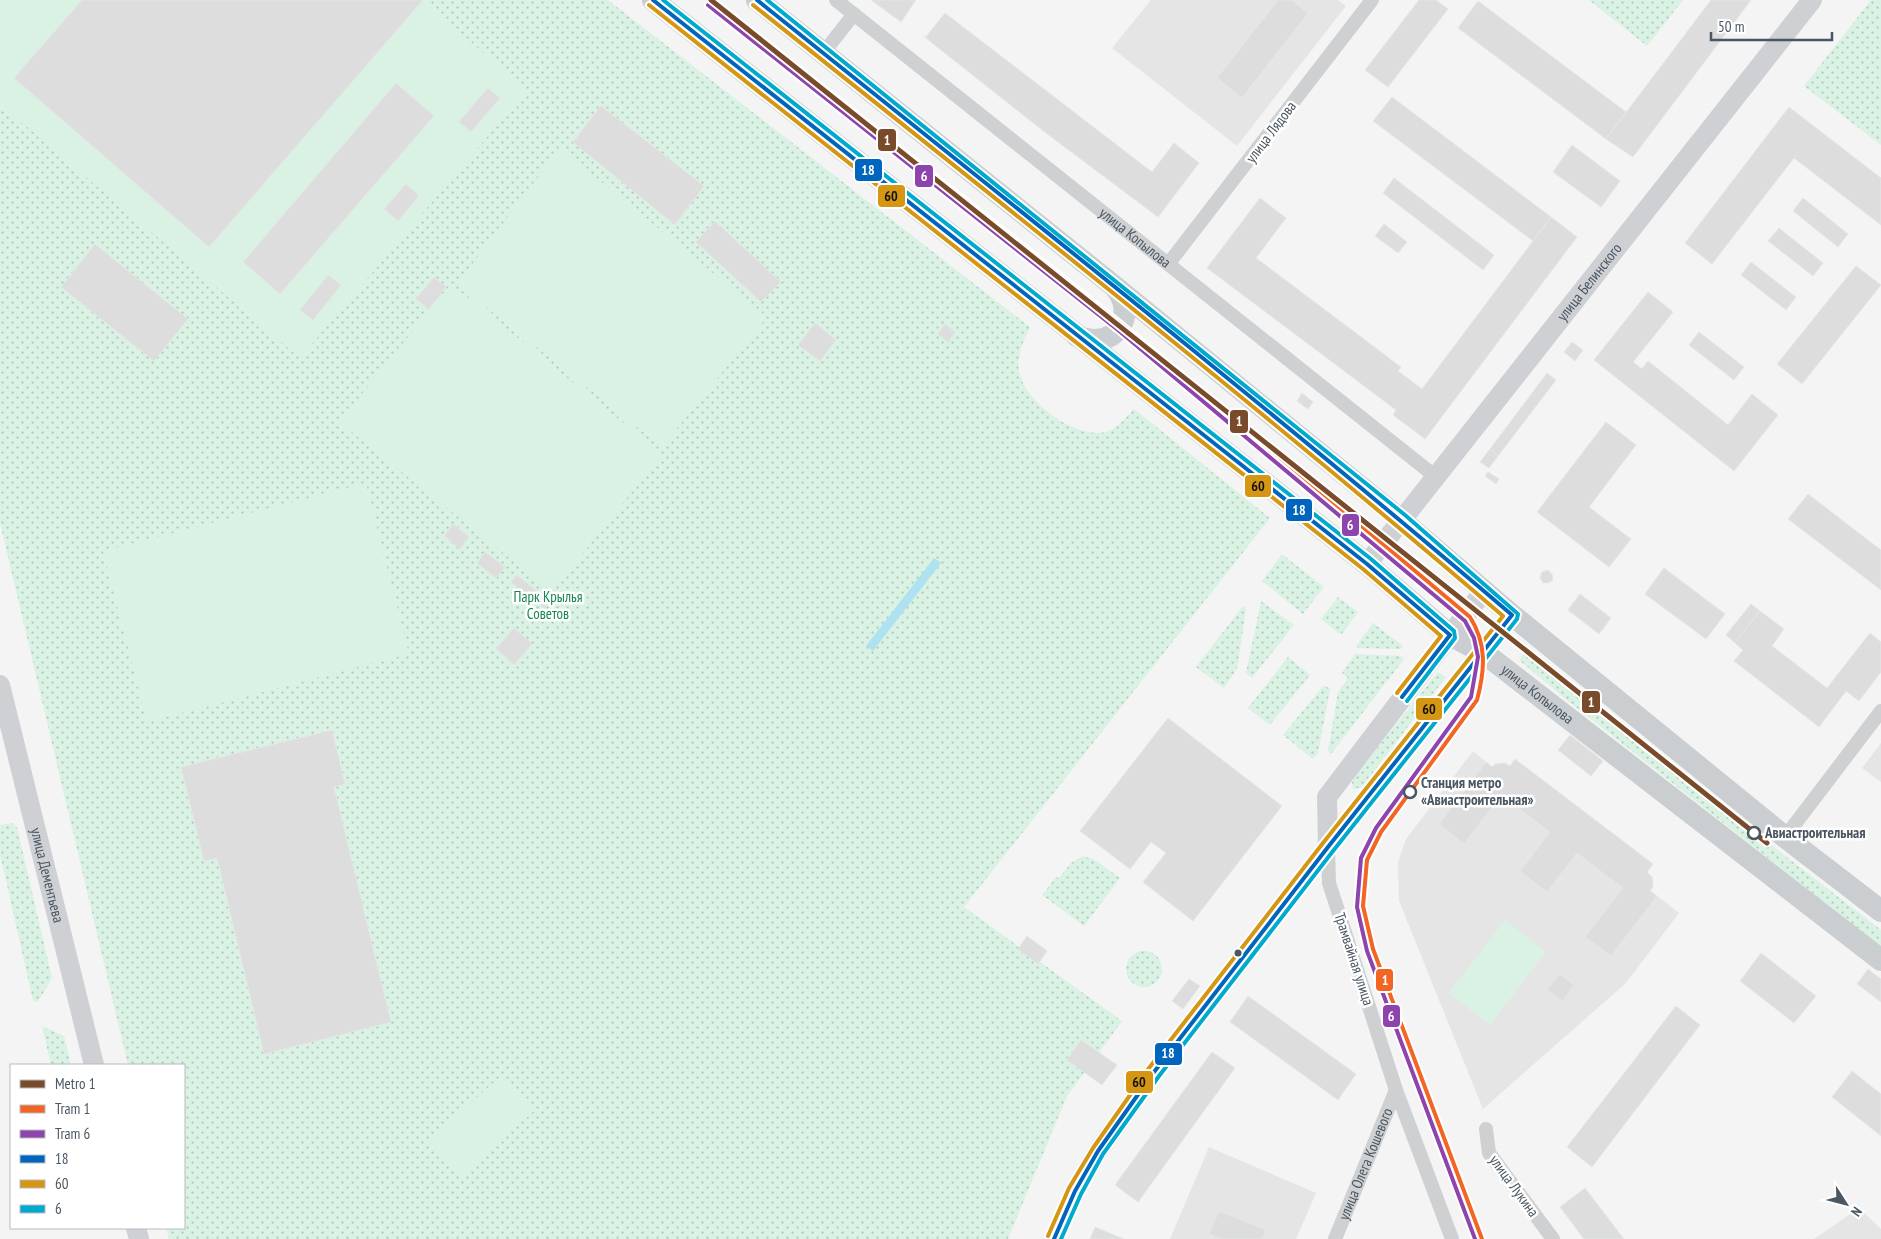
<svg xmlns="http://www.w3.org/2000/svg" width="1881" height="1239" font-family="'PT Sans Narrow',sans-serif">
	<style>
		.education { fill: #e6e5e6 }
		.green { fill: url(#green-dots) }
		.pitch { fill: #d9f2e3 }
		.water { fill: #aee2f0 }
		.building { fill: #ddddde; stroke: #e5e6e7 }
		.lines { fill: none; stroke-linecap: round; stroke-linejoin: round }
		.street { stroke: #ced0d2; stroke-width: 14 }
		.secondary { stroke: #ced0d4; stroke-width: 20 }
		.primary { stroke: #caced1; stroke-width: 22 }
		.bus-1-casing { stroke: #fff; stroke-width: 8 }
		.bus-2-casing { stroke: #fff; stroke-width: 8 }
		.bus-3-casing { stroke: #fff; stroke-width: 8 }
		.bus-1 { stroke: #0065bd; stroke-width: 4 }
		.bus-2 { stroke: #d49613; stroke-width: 4 }
		.bus-3 { stroke: #00a9ce; stroke-width: 4 }
		.tram-1-casing { stroke: #fff; stroke-width: 8 }
		.tram-2-casing { stroke: #fff; stroke-width: 8 }
		.tram-1 { stroke: #f26522; stroke-width: 4 }
		.tram-2 { stroke: #8e44ad; stroke-width: 4 }
		.metro-1-casing { stroke: #fff; stroke-width: 9 }
		.metro-1 { stroke: #7a4b2a; stroke-width: 5 }
		.stop-dot { fill: #fff; stroke: #4a5661; stroke-width: 2.5 }
		.bus-dot { fill: #4a5661; stroke: #fff; stroke-width: 2 }
		.labels { text-anchor: middle; stroke-width: 5; stroke-linejoin: round; paint-order: stroke }
		.street-label { font-size: 15px; fill: #4a5661; stroke: #fff }
		.park-label { font-size: 15px; fill: #17864f; stroke: #fff }
		.stop-label { font-size: 15px; font-weight: bold; fill: #4a5661; stroke: #fff; text-anchor: start }
		.line-badge { stroke: #fff; stroke-width: 2 }
		.badge-label { font-size: 14px; text-anchor: middle; font-weight: bold; fill: #fff }
		.pale-badge-label { font-size: 14px; text-anchor: middle; font-weight: bold; fill: #111 }
	</style>
	<defs>
		<pattern id="green-dots" width="8" height="8" patternUnits="userSpaceOnUse" patternTransform="scale(1.25)"><rect width="8" height="8" fill="#d9f2e3"/><path d="M2 2h.1M6 6h.1" fill="none" stroke="#b2c7bb" stroke-width="1.8" stroke-linecap="round"/></pattern>
	</defs>
	<rect width="100%" height="100%" fill="#f4f4f4"/>
	<g class="education">
		<polygon points="1151,0 1338,0 1346,6 1237,146 1112,48"/>
		<polygon points="1881,743 1881,782 1862,768"/>
		<polygon points="1473,751 1492,767 1495,764 1505,763 1510,766 1515,759 1653,864 1647,872 1652,877 1653,886 1651,891 1679,913 1626,983 1483,1109 1399,901 1398,862 1406,839"/>
		<polygon points="1209,1147 1316,1193 1296,1239 1170,1239"/>
		<polygon points="1859,1208 1881,1229 1881,1239 1814,1239"/>
	</g>
	<g class="green">
		<path d="M 0,0 L 608,0 L 1030,327 C 1023,342 1015,358 1020,375 C 1027,404 1082,444 1111,430 C 1119,426 1128,415 1134,409 L 1270,518 L 964,907 L 1122,1021 L 1067,1096 L 1008,1239 L 169,1239 L 166,1228 L 184,1228 L 184,1065 L 128,1065 L 0,523 Z"/>
		<polygon points="1589,0 1683,0 1647,46"/>
		<polygon points="1871,0 1881,0 1881,145 1804,86"/>
		<polygon points="1282,554 1324,587 1303,614 1262,581"/>
		<polygon points="1338,597 1358,612 1341,635 1321,619"/>
		<polygon points="1261,601 1294,625 1252,678 1246,673"/>
		<polygon points="1243,606 1246,609 1237,669 1224,688 1196,667"/>
		<polygon points="1373,623 1403,646 1401,649 1359,648 1356,646"/>
		<polygon points="1525,653 1531,653 1620,728 1881,930 1881,947 1563,697 1520,661 1522,654"/>
		<polygon points="1355,654 1401,656 1404,659 1331,754 1328,751 1338,692 1348,678 1342,673"/>
		<polygon points="1288,657 1310,675 1270,725 1248,708"/>
		<polygon points="1438,672 1446,677 1362,787 1353,789 1352,782 1358,772"/>
		<polygon points="1324,685 1330,689 1318,753 1313,759 1283,735"/>
		<polygon points="12,823 17,827 52,978 38,1002 33,1001 0,854 0,825"/>
		<polygon points="1083,856 1095,860 1120,878 1084,926 1042,895 1056,877 1059,878 1071,863"/>
		<circle cx="1144" cy="969" r="18"/>
		<polygon points="42,1026 64,1036 71,1065 51,1065"/>
	</g>
	<g class="pitch">
		<polygon points="0,0 422,0 527,90 300,358 0,104"/>
		<polygon points="560,148 767,317 662,447 457,284"/>
		<polygon points="451,284 662,454 552,592 339,422"/>
		<polygon points="366,483 409,654 147,722 103,551"/>
		<polygon points="1505,920 1546,952 1490,1025 1449,993"/>
		<polygon points="501,1076 533,1112 461,1176 429,1140"/>
	</g>
	<polygon class="water" points="934,558 941,563 873,651 866,646"/>
	<g class="building">
		<polygon points="82,0 423,0 209,247 14,78"/>
		<polygon points="871,0 916,0 901,22"/>
		<polygon points="1278,0 1292,0 1308,13 1242,98 1217,78"/>
		<polygon points="1419,0 1436,0 1448,9 1388,87 1365,70"/>
		<polygon points="1711,0 1751,0 1633,157 1606,139"/>
		<polygon points="1478,1 1626,112 1606,139 1458,28"/>
		<polygon points="945,13 1152,172 1174,143 1199,163 1158,217 1042,130 922,35 925,38"/>
		<polygon points="396,83 434,116 280,294 243,262"/>
		<polygon points="488,88 500,98 471,132 459,122"/>
		<polygon points="1392,97 1551,217 1533,241 1373,121"/>
		<polygon points="601,106 704,186 675,225 573,142"/>
		<polygon points="1789,107 1881,178 1881,225 1794,158 1712,264 1685,243"/>
		<polygon points="1572,145 1620,181 1601,207 1553,172"/>
		<polygon points="1394,178 1494,255 1483,270 1383,193"/>
		<polygon points="406,184 419,196 398,221 384,209"/>
		<polygon points="1260,198 1286,218 1256,258 1401,367 1398,371 1422,389 1551,217 1577,237 1425,439 1393,415 1396,410 1207,268"/>
		<polygon points="1803,198 1848,234 1838,247 1793,211"/>
		<polygon points="715,221 781,282 761,302 696,242"/>
		<polygon points="1384,224 1407,242 1398,253 1375,236"/>
		<polygon points="1779,228 1823,263 1813,276 1768,241"/>
		<polygon points="95,244 188,319 154,361 61,287"/>
		<polygon points="1751,262 1796,297 1786,310 1741,275"/>
		<polygon points="1856,266 1881,285 1802,384 1777,364"/>
		<polygon points="328,275 341,285 313,320 300,310"/>
		<polygon points="434,277 446,287 429,309 416,299"/>
		<polygon points="1648,292 1673,312 1633,362 1642,369 1648,361 1728,425 1752,394 1778,415 1734,471 1594,360"/>
		<polygon points="815,323 836,340 820,361 798,345"/>
		<polygon points="945,324 955,332 948,342 938,334"/>
		<polygon points="1699,332 1744,367 1734,380 1689,345"/>
		<polygon points="1572,342 1583,350 1575,361 1564,352"/>
		<polygon points="1547,373 1556,380 1498,456 1490,449"/>
		<polygon points="1302,393 1313,402 1308,409 1297,401"/>
		<polygon points="1606,422 1636,445 1589,507 1631,539 1609,567 1537,512"/>
		<polygon points="1490,449 1498,456 1489,468 1480,462"/>
		<polygon points="1488,472 1499,479 1496,484 1485,476"/>
		<polygon points="1808,494 1881,550 1881,590 1788,519"/>
		<polygon points="453,524 469,537 460,549 444,536"/>
		<polygon points="485,552 505,567 496,578 477,563"/>
		<polygon points="1664,568 1725,614 1706,639 1645,594"/>
		<polygon points="1548,570 1552,574 1553,580 1548,583 1543,583 1540,578 1542,572"/>
		<polygon points="517,575 549,601 544,608 511,582"/>
		<polygon points="1580,594 1611,618 1599,634 1568,610"/>
		<polygon points="1751,604 1760,611 1735,643 1726,635"/>
		<polygon points="1760,611 1784,629 1772,646 1827,688 1870,633 1881,642 1881,672 1859,701 1846,691 1819,727 1734,661 1743,650 1735,643"/>
		<polygon points="514,628 532,644 514,665 496,649"/>
		<polygon points="1168,718 1282,806 1193,921 1143,882 1166,853 1151,842 1130,869 1080,831"/>
		<polygon points="332,730 345,784 334,787 391,1022 264,1054 217,858 204,861 181,767"/>
		<polygon points="1570,735 1603,761 1591,776 1558,750"/>
		<polygon points="1515,759 1653,864 1647,872 1652,877 1653,886 1650,891 1657,896 1611,956 1585,937 1623,888 1577,853 1547,892 1520,871 1550,832 1501,795 1464,844 1439,824 1486,762 1492,767 1495,764 1505,763 1510,766"/>
		<polygon points="1027,936 1047,951 1038,964 1018,949"/>
		<polygon points="1761,953 1816,996 1794,1023 1740,981"/>
		<polygon points="1868,969 1881,979 1881,1002 1857,984"/>
		<polygon points="1559,974 1574,985 1563,1001 1547,990"/>
		<polygon points="1189,979 1200,986 1183,1009 1172,1001"/>
		<polygon points="1248,996 1356,1074 1338,1100 1230,1022"/>
		<polygon points="1676,1006 1700,1025 1592,1167 1567,1147"/>
		<polygon points="1081,1040 1117,1065 1102,1085 1067,1060"/>
		<polygon points="1212,1052 1235,1068 1138,1202 1115,1185"/>
		<polygon points="1852,1071 1881,1094 1881,1136 1832,1097"/>
		<polygon points="1585,1188 1624,1239 1584,1239 1560,1207"/>
		<polygon points="1219,1211 1266,1230 1262,1239 1220,1239 1209,1234"/>
		<polygon points="1095,1227 1124,1239 1090,1239"/>
	</g>
	<g class="lines">
		<g class="street">
			<path id="s1" d="M 836,0 L 1436,477"/>
			<polyline points="824,52 854,14"/>
			<polyline points="1169,263 1372,0"/>
			<polyline points="1785,837 1881,711"/>
			<polyline points="1328,847 1329,883 1396,1090 1452,1239"/>
			<polyline points="1486,1129 1489,1153 1553,1239"/>
			<path id="s2" d="M 1335,1239 L 1396,1090"/>
		</g>
		<g class="secondary">
			<path id="s3" d="M 1367,564 L 1812,0"/>
			<path id="s4" d="M 0,685 L 94,1065"/>
			<polyline points="1328,847 1327,797 1483,592"/>
			<polyline points="136,1228 139,1239"/>
			<polyline points="1054,1239 1075,1191 1098,1151 1154,1072 1328,847 1512,615"/>
		</g>
		<g class="primary">
			<path id="s5" d="M 653,0 L 1367,564 L 1450,635 L 1484,653 L 1881,960"/>
			<polyline points="757,0 1114,286 1401,520 1512,615 1785,837 1881,911"/>
			<path d="M 1077,336 C 1112,352 1140,317 1115,287"/>
		</g>
		<defs>
			<g id="bus-1">
				<polyline points="653,0 1367,564 1450,635 1402,697"/>
				<path d="M 757,0 C 1010,203 1265,404 1512,615 L 1328,847 L 1154,1072 L 1098,1151 L 1075,1191 L 1054,1239"/>
			</g>
			<g id="bus-2">
				<polyline points="649,5 1363,569 1441,636 1397,693"/>
				<path d="M 753,5 C 1005,206 1258,406 1503,616 L 1323,843 L 1149,1068 L 1093,1148 L 1069,1188 L 1048,1236"/>
			</g>
			<g id="bus-3">
				<polyline points="663,0 1371,559 1454,631 1455,638 1407,701"/>
				<polyline points="767,0 1405,515 1518,614 1517,619 1333,851 1159,1076 1103,1154 1081,1194 1061,1239"/>
			</g>
		</defs>
		<use href="#bus-1" class="bus-1-casing"/>
		<use href="#bus-2" class="bus-2-casing"/>
		<use href="#bus-3" class="bus-3-casing"/>
		<use href="#bus-1" class="bus-1"/>
		<use href="#bus-2" class="bus-2"/>
		<use href="#bus-3" class="bus-3"/>
		<defs>
			<path id="tram-1" d="M 712,0 L 1122,325 L 1470,617 C 1487,644 1485,670 1477,700 L 1381,832 L 1367,860 L 1363,906 L 1373,949 L 1482,1239"/>
			<polyline id="tram-2" points="708,5 1118,330 1465,621 1474,638 1478,657 1471,697 1376,828 1361,858 1357,907 1367,951 1475,1239"/>
		</defs>
		<use href="#tram-1" class="tram-1-casing"/>
		<use href="#tram-2" class="tram-2-casing"/>
		<use href="#tram-1" class="tram-1"/>
		<use href="#tram-2" class="tram-2"/>
		<defs>
			<polyline id="metro-1" points="711,0 1767,843"/>
		</defs>
		<use href="#metro-1" class="metro-1-casing"/>
		<use href="#metro-1" class="metro-1"/>
	</g>
	<g class="stop-dot">
		<circle cx="1410" cy="792" r="6"/>
		<circle cx="1754" cy="833" r="6"/>
	</g>
	<circle class="bus-dot" cx="1238" cy="953" r="4.5"/>
	<g class="labels">
		<g class="street-label">
			<text transform="translate(1271 132) rotate(-53)" y="5">улица Лядова</text>
			<text dy="5" stroke="none"><textPath href="#s1" startOffset="382">улица Копылова</textPath></text>
			<text dy="5" stroke="none"><textPath href="#s3" startOffset="359">улица Белинского</textPath></text>
			<text dy="5" stroke="none"><textPath href="#s5" startOffset="1125">улица Копылова</textPath></text>
			<text dy="5" stroke="none"><textPath href="#s4" startOffset="196">улица Дементьева</textPath></text>
			<text transform="translate(1354 959) rotate(72)" y="5">Трамвайная улица</text>
			<text dy="5" stroke="none"><textPath href="#s2" startOffset="81">улица Олега Кошевого</textPath></text>
			<text transform="translate(1514 1186) rotate(54)" y="5">улица Лукина</text>
		</g>
		<g class="park-label">
			<text x="548" y="602">Парк Крылья<tspan x="548" dy="17">Советов</tspan></text>
		</g>
		<g class="stop-label">
			<text x="1421" y="788">Станция метро<tspan x="1421" dy="17">«Авиастроительная»</tspan></text>
			<text x="1765" y="838">Авиастроительная</text>
		</g>
	</g>
	<g class="line-badge">
		<rect x="877" y="128" width="20" height="24" rx="5" fill="#7a4b2a"/>
		<rect x="854" y="158" width="29" height="24" rx="5" fill="#0065bd"/>
		<rect x="914" y="164" width="20" height="24" rx="5" fill="#8e44ad"/>
		<rect x="877" y="184" width="29" height="24" rx="5" fill="#d49613"/>
		<rect x="1229" y="409" width="20" height="25" rx="5" fill="#7a4b2a"/>
		<rect x="1244" y="474" width="28" height="24" rx="5" fill="#d49613"/>
		<rect x="1285" y="498" width="28" height="24" rx="5" fill="#0065bd"/>
		<rect x="1341" y="513" width="19" height="24" rx="5" fill="#8e44ad"/>
		<rect x="1581" y="690" width="20" height="24" rx="5" fill="#7a4b2a"/>
		<rect x="1415" y="697" width="28" height="24" rx="5" fill="#d49613"/>
		<rect x="1375" y="968" width="19" height="24" rx="5" fill="#f26522"/>
		<rect x="1382" y="1004" width="19" height="24" rx="5" fill="#8e44ad"/>
		<rect x="1154" y="1042" width="29" height="24" rx="5" fill="#0065bd"/>
		<rect x="1125" y="1070" width="29" height="24" rx="5" fill="#d49613"/>
	</g>
	<g class="badge-label">
		<text x="887" y="145">1</text>
		<text x="868" y="175">18</text>
		<text x="924" y="181">6</text>
		<text x="1239" y="426">1</text>
		<text x="1299" y="515">18</text>
		<text x="1350" y="530">6</text>
		<text x="1591" y="707">1</text>
		<text x="1385" y="985">1</text>
		<text x="1391" y="1021">6</text>
		<text x="1168" y="1058">18</text>
	</g>
	<g class="pale-badge-label">
		<text x="891" y="201">60</text>
		<text x="1258" y="491">60</text>
		<text x="1429" y="714">60</text>
		<text x="1139" y="1087">60</text>
	</g>
	<rect x="10" y="1064" width="175" height="165" fill="#ffffff" stroke="#b7bbc0"/>
	<rect x="20" y="1080" width="25" height="8" fill="#7a4b2a" stroke="#b7bbc0"/>
	<text x="55" y="1089" font-size="15" fill="#4a5661">Metro 1</text>
	<rect x="20" y="1105" width="25" height="8" fill="#f26522" stroke="#b7bbc0"/>
	<text x="55" y="1114" font-size="15" fill="#4a5661">Tram 1</text>
	<rect x="20" y="1130" width="25" height="8" fill="#8e44ad" stroke="#b7bbc0"/>
	<text x="55" y="1139" font-size="15" fill="#4a5661">Tram 6</text>
	<rect x="20" y="1155" width="25" height="8" fill="#0065bd" stroke="#b7bbc0"/>
	<text x="55" y="1164" font-size="15" fill="#4a5661">18</text>
	<rect x="20" y="1180" width="25" height="8" fill="#d49613" stroke="#b7bbc0"/>
	<text x="55" y="1189" font-size="15" fill="#4a5661">60</text>
	<rect x="20" y="1205" width="25" height="8" fill="#00a9ce" stroke="#b7bbc0"/>
	<text x="55" y="1214" font-size="15" fill="#4a5661">6</text>
	<g transform="translate(1846 1204) rotate(126)" stroke="#ffffff" stroke-width="4" paint-order="stroke">
	<path d="M0-4L9 19L0 12L-9 19Z" fill="#4a5661"/>
	<text y="-8" font-size="14" font-weight="bold" text-anchor="middle" fill="#4a5661">N</text>
	</g>
	<path d="M1711 32v8h121v-8" fill="none" stroke="#4a5661" stroke-width="2.5"/>
	<text x="1718" y="32" font-size="15" fill="#4a5661" stroke="#ffffff" stroke-width="4" paint-order="stroke">50 m</text>
</svg>
